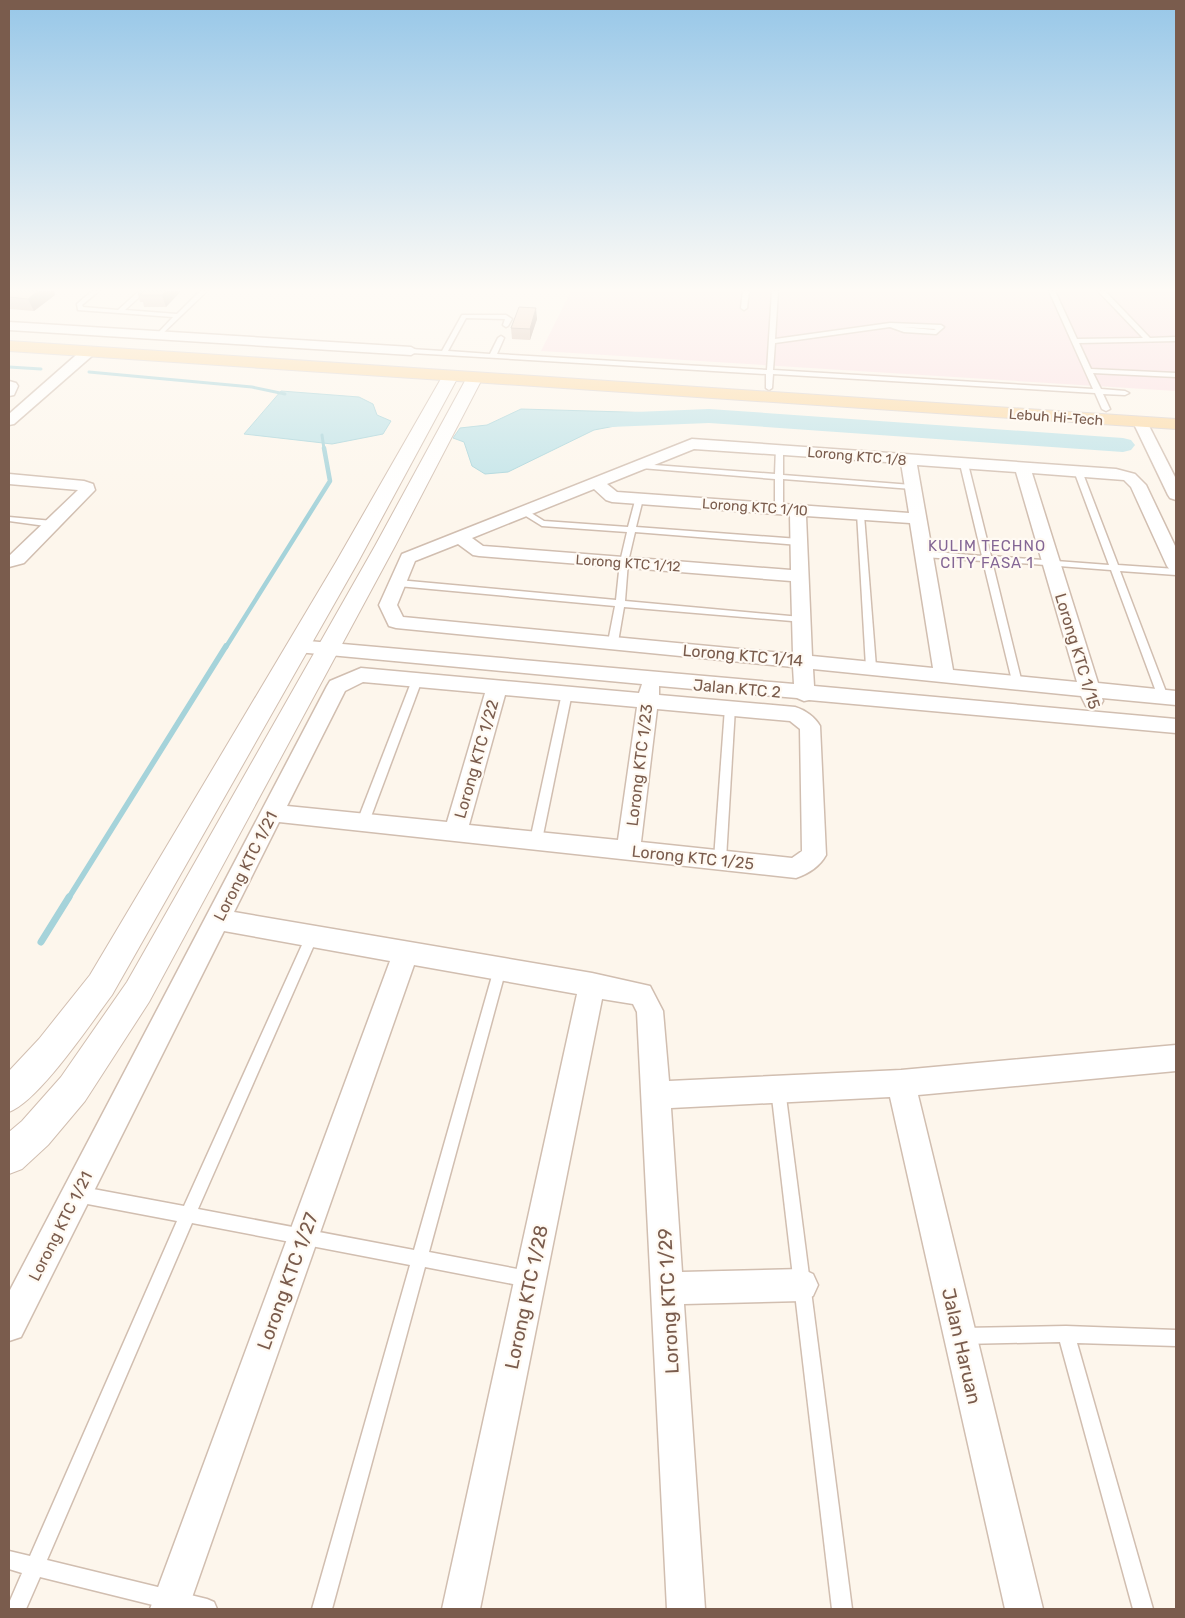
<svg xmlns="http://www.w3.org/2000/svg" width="1185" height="1618" font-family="Rubik,sans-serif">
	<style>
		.medical { fill: #fbdfe3 }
		.water { fill: #bfe3e8; stroke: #a5d3da }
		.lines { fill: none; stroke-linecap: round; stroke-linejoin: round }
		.stream-far3 { stroke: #a5d3da; stroke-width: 3 }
		.stream-far2 { stroke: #a5d3da; stroke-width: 4.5 }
		.stream-far1 { stroke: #a5d3da; stroke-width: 5.5 }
		.stream { stroke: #a5d3da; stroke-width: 7 }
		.river { fill: #bfe3e8; fill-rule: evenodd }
		.service-casing { stroke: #d1beb0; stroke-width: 3 }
		.minor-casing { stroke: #d1beb0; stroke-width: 3 }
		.tertiary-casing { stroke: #d1beb0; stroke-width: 2 }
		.primary-casing { stroke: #dad1cd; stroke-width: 2 }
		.service { fill: #fff; fill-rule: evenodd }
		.minor { fill: #fff; fill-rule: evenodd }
		.tertiary { fill: #fff; fill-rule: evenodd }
		.primary { fill: #fbd9a5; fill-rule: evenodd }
		.wall { fill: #d1b7a8 }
		.shaded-wall { fill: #aa9588 }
		.building { fill: #f3d5c3; stroke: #aa9588 }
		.labels { text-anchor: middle; stroke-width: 4.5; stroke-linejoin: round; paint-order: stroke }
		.far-street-label { font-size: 14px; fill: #7a5c4d; stroke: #fffaf3 }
		.far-neighbourhood-label { font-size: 15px; letter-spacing: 1px; fill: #846695; stroke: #fffaf3 }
		.street-label { font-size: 16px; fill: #7a5c4d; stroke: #fffaf3 }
		.near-street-label { font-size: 19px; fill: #7a5c4d; stroke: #fffaf3 }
	</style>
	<rect width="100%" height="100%" fill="#fdf6ec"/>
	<polygon class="medical" points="571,291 1176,291 1176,391 541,351"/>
	<g class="water">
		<polygon points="281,391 359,397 373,404 377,415 391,421 383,434 332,444 244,434"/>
		<polygon points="521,409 659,413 659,421 631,423 594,430 508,472 485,474 472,466 464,442 453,438 460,428 487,425"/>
	</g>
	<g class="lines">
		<g class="stream-far3">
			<polyline points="9,367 41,369"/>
			<polyline points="89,372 252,387 285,394"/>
			<polyline points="322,435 324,449"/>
		</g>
		<polyline class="stream-far2" points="226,647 330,481 324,448"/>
		<polyline class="stream-far1" points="68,899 226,646"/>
		<polyline class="stream" points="41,942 69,897"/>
		<polygon class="river" points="709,409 1123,438 1131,440 1135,445 1131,450 1123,452 709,423 610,427 602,425 599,420 602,415 610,413"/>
		<defs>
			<g id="service">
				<polygon points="92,291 99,291 82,305 83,307 118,310 139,291 146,291 125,310 177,314 200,291 207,291 159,337 157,336 157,334 173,317 78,310 77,304"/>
				<polygon points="743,291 749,291 747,308 744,310 741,308"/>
				<path d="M 772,291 L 778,291 L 775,339 L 890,323 L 941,325 L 944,327 L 936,334 L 904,332 L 890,327 L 775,343 L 773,370 L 1093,389 L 1049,291 L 1055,291 L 1077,339 L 1143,338 L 1098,291 L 1105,291 L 1150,338 L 1176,337 L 1176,341 L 1079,343 L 1091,369 L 1176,373 L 1176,377 L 1093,373 L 1101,389 L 1125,391 L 1129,393 L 1125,395 L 1103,394 L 1110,409 L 1106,411 L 1102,409 L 1095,393 L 773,374 L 772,388 L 769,390 L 766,388 L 766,374 L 411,353 L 408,351 L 411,349 L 442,351 L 462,315 L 506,315 L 512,319 L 508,326 L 506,327 L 503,325 L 505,319 L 466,318 L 448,351 L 490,354 L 498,338 L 501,336 L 504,338 L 497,354 L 767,370 ZM 903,327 L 936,329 L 934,330 Z"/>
				<polygon points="776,447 783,449 783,475 912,485 916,487 912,489 783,479 783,509 779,511 775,509 775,479 641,468 637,466 641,464 775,474"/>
				<polygon points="961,462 968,464 991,556 1109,565 1074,471 1078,469 1082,471 1118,565 1176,569 1176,575 1120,571 1168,697 1167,699 1163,700 1158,697 1111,570 992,561 1022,683 1021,685 1013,685 983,561 924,557 920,554 924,551 982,556 960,464"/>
				<polygon points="636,497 643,499 636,527 799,539 803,542 799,545 635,532 628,562 625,601 801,617 804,618 804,622 624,607 618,642 613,645 608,642 615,606 398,586 394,583 398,580 616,600 620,562 627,532 542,526 521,513 522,511 528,511 544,521 628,527"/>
				<polygon points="857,513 863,513 864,515 876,667 871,670 866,667"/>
				<polygon points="9,517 53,521 57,524 53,527 9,521"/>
				<polygon points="417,677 422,680 369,822 367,825 359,825 357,822 412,680"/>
				<polygon points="567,690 572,693 542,840 540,843 532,843 530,840 562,693"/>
				<polygon points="730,704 735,708 726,859 724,862 716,862 714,859 725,708"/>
				<polygon points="312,931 316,932 318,936 198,1209 414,1250 494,969 495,965 500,963 505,965 506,969 429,1252 528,1271 534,1273 536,1279 534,1285 528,1287 425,1267 332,1609 312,1609 410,1265 192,1223 47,1560 207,1599 214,1602 217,1609 169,1609 40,1577 26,1609 9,1609 9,1603 22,1573 9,1569 9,1551 30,1556 177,1221 77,1202 72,1199 69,1194 72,1189 77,1186 184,1206 306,936 308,932"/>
				<polygon points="778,1082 783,1084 785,1089 852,1609 832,1609 771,1089 773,1084"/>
				<polygon points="1066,1326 1176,1330 1176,1346 1077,1343 1153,1609 1133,1609 1060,1342 962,1344 956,1342 954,1336 956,1330 962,1328"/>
			</g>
			<g id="minor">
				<polygon points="9,322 411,347 418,351 411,355 9,330"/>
				<polygon points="88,348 93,349 95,352 93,355 14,424 9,425 9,414 83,349"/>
				<polygon points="9,381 16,383 18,386 14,395 9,396"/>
				<polygon points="1140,418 1145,419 1147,422 1176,479 1176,500 1170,498 1168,495 1133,422 1135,419"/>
				<path d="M 692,439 L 1116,469 L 1135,474 L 1146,485 L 1176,548 L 1176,571 L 1170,570 L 1167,566 L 1131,487 L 1124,480 L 1032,473 L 1098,683 L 1176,691 L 1176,705 L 1102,698 L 1103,701 L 1100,706 L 1093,708 L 1086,706 L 1081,696 L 813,669 L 814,686 L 1176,719 L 1176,733 L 809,700 L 804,701 L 797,698 L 659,686 L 659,695 L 795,707 C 805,710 815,717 820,726 L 826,855 C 820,866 808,874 796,878 L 279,822 L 234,912 L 592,973 L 650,986 L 663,1011 L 669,1081 L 901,1070 L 1176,1045 L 1176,1071 L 918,1095 L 1043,1609 L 1005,1609 L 890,1097 L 671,1108 L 682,1272 L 802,1269 L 813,1274 L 818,1285 L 813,1296 L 802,1301 L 684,1304 L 705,1609 L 667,1609 L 637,1012 L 633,1004 L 602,999 L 480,1609 L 442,1609 L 577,994 L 414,965 L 188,1609 L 150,1609 L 390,961 L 224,931 L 21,1337 L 9,1341 L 9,1292 L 327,686 L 330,681 L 361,668 L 639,693 L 642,684 L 297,652 L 290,650 L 287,646 L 290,642 L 297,640 L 794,684 L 793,667 L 396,628 L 389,626 L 379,605 L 402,554 ZM 694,449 L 901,463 L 909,513 L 617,492 L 607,484 ZM 917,465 L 1016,472 L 1077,682 L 953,670 ZM 594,489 L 606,500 L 612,502 L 790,515 L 791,570 L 483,546 L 472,538 ZM 806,516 L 910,523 L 933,668 L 812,656 ZM 458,544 L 473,555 L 479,556 L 791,581 L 793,654 L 403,617 L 397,605 L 415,561 ZM 363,682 L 485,693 L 447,822 L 287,806 L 345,691 ZM 505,695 L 637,707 L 618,840 L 469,825 ZM 657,709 L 790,721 L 800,729 L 802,851 L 792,858 L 641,842 Z"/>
				<polygon points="9,474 84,481 93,484 95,490 24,563 9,567 9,556 78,490 9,484"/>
			</g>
			<g id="tertiary">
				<path d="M 450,372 L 456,373 L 458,377 L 358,562 L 112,995 C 91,1023 39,1101 9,1112 L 9,1071 L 39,1039 L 90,975 L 336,562 L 442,377 L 444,373 Z"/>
				<polygon points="474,374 480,375 482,379 395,546 149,1002 85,1101 48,1145 22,1169 9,1174 9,1132 22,1121 61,1077 127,982 375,546 466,379 468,375"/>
			</g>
			<polygon id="primary" points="9,341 1176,419 1176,429 9,351"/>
		</defs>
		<use href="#service" class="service-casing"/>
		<use href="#minor" class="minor-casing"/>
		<use href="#tertiary" class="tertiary-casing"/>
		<use href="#primary" class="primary-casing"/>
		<use href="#service" class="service"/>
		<use href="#minor" class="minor"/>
		<use href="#tertiary" class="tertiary"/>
		<use href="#primary" class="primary"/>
	</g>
	<g class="wall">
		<polygon points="9,291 54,291 54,292 55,295 34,311 9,309"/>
		<polygon points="137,291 181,291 166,307 144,307 143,302 140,302"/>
		<polygon points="537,319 530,340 512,339 511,328"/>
	</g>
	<g class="shaded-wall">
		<polygon points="38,291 54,291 54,292 55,295 34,311 28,299"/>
		<polygon points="166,291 181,291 166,307 162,295"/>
		<polygon points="536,308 537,319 530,340 530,329"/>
	</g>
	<g class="building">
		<polygon points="9,291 38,291 28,299 9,297"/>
		<polygon points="144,291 166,291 162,295 140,295"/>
		<polygon points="519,307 536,308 530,329 511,328"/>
	</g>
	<linearGradient id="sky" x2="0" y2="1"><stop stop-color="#97c7e8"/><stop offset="0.56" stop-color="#fefbf6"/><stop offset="1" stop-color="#fefbf6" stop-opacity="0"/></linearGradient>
	<rect width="1185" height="518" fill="url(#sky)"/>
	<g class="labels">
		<g class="far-street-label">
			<text transform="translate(1056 417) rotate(4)" y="5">Lebuh Hi-Tech</text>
			<text transform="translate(857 456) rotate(5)" y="5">Lorong KTC 1/8</text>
			<text transform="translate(755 507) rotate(4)" y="5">Lorong KTC 1/10</text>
			<text transform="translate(628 563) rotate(4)" y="5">Lorong KTC 1/12</text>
		</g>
		<g class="far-neighbourhood-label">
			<text x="987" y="551">KULIM TECHNO<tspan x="987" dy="17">CITY FASA 1</tspan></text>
		</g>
		<g class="street-label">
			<text transform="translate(1078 651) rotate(73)" y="6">Lorong KTC 1/15</text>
			<text transform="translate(743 655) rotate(5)" y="6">Lorong KTC 1/14</text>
			<text transform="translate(737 688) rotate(5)" y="6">Jalan KTC 2</text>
			<text transform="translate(476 759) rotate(-74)" y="6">Lorong KTC 1/22</text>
			<text transform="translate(639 765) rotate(-83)" y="6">Lorong KTC 1/23</text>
			<text transform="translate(693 857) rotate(6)" y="6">Lorong KTC 1/25</text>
			<text transform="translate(245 866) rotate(-63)" y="6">Lorong KTC 1/21</text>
			<text transform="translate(60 1226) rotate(-63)" y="6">Lorong KTC 1/21</text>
		</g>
		<g class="near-street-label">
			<text transform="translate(287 1281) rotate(-70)" y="7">Lorong KTC 1/27</text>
			<text transform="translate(526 1297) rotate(-78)" y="7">Lorong KTC 1/28</text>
			<text transform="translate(668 1301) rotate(-93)" y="7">Lorong KTC 1/29</text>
			<text transform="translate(962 1346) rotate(77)" y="7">Jalan Haruan</text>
		</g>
	</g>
	<rect width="1185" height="1618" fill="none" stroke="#7a5c4d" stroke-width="20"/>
</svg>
